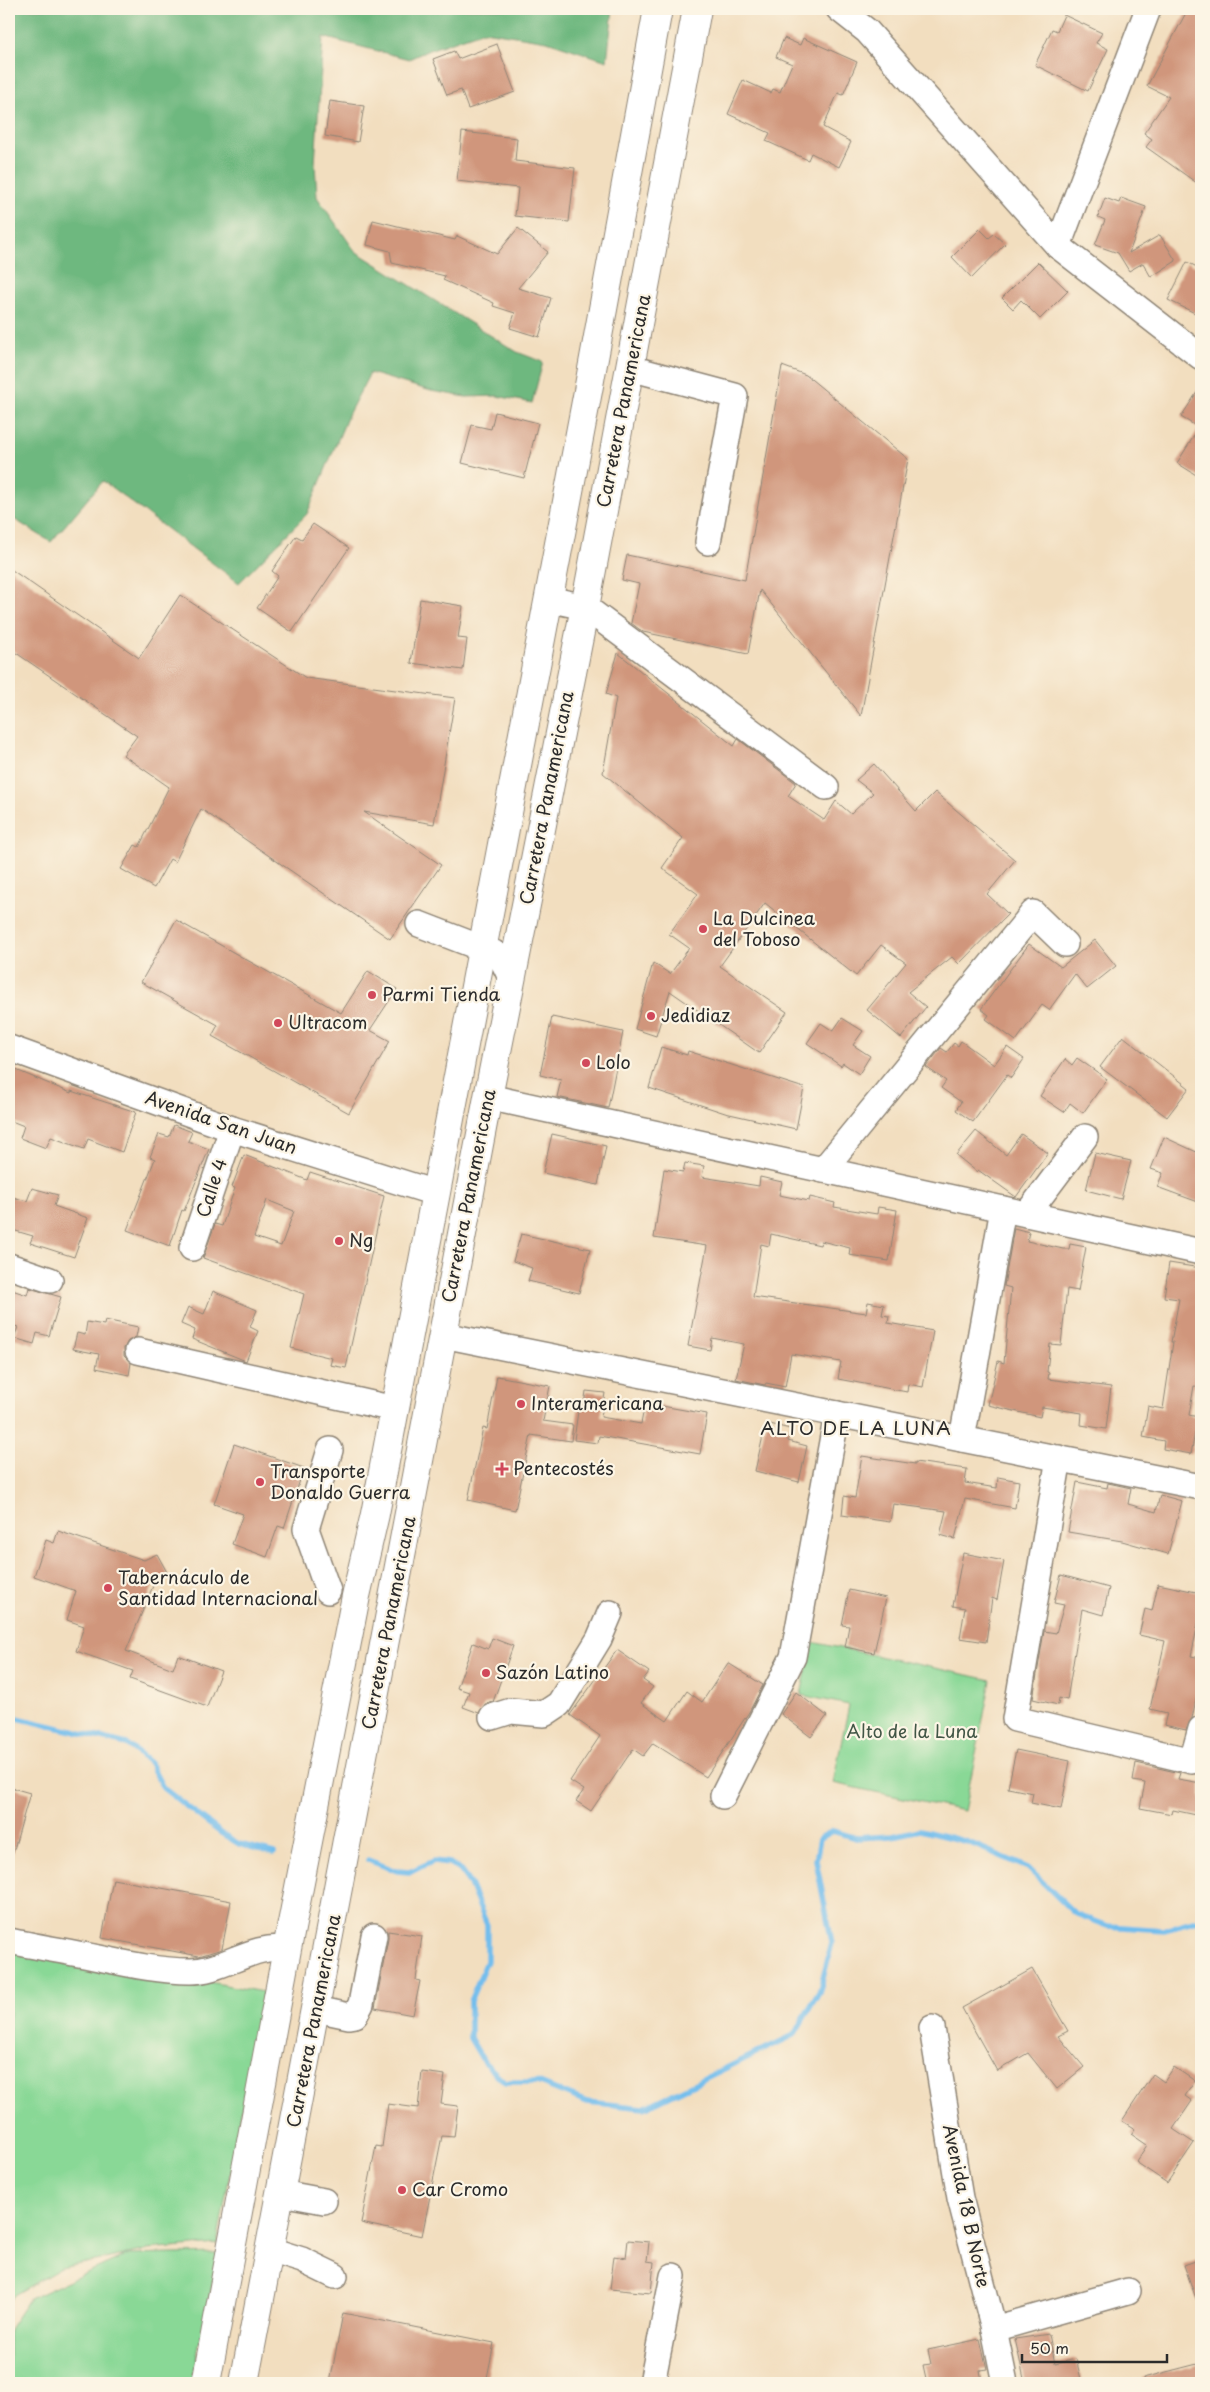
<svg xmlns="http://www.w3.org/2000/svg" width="1210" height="2392" font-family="'Playpen Sans',sans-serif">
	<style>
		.green { fill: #89d896; stroke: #5a8260 }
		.forest { fill: #6eb87f; stroke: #4c7255 }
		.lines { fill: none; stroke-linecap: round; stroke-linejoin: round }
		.stream { stroke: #73beed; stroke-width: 5.5 }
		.building { fill: #d0967c; fill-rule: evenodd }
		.minor-casing { stroke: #8e8475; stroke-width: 28 }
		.highway-casing { stroke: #8e8475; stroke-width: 30 }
		.minor { stroke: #fff; stroke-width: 25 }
		.highway { stroke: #fff; stroke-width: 28 }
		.poi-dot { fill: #d1495b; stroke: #fcf5e5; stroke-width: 2 }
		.labels { text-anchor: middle; stroke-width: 4.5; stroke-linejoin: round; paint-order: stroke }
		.street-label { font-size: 18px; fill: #2b2b2b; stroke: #fcf5e5 }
		.poi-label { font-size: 18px; fill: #2b2b2b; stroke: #fcf5e5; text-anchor: start }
		.park-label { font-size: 18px; fill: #425646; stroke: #fcf5e5 }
		.neighbourhood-label { font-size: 19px; letter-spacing: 1px; fill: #2b2b2b; stroke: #fcf5e5 }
	</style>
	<rect width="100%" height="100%" fill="#fcf5e5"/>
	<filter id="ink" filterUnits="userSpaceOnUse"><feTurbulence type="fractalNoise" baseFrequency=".02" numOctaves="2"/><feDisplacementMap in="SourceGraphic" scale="10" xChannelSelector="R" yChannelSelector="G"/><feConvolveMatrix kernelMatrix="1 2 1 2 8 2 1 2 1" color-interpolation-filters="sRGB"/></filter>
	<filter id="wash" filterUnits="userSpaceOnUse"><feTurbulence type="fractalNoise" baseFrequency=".0096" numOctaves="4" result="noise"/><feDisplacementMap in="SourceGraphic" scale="20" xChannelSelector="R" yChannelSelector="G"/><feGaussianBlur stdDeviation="1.12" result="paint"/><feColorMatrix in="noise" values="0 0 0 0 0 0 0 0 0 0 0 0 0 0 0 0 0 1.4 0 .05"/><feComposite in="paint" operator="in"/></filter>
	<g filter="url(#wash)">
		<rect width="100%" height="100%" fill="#f2debf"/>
		<g class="green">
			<polygon points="812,1642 991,1680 964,1811 833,1783 849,1705 801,1695"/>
			<polygon points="9,1945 263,1992 217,2244 147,2250 61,2268 14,2295 9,2303"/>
			<polygon points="219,2253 191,2383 9,2383 9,2329 29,2299 126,2255"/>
		</g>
		<polygon class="forest" points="9,9 613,9 607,61 547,41 484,31 429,50 409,59 323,37 315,164 317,197 355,251 517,352 543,362 532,403 497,396 466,397 431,391 370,373 349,413 307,514 239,583 103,481 51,542 9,516"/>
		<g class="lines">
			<g class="stream">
				<polyline points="9,1716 127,1744 150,1763 163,1788 221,1833 239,1844 274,1853"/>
				<polyline points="368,1860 397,1871 409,1872 434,1861 449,1863 460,1870 470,1884 487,1925 487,1961 470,2001 470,2038 484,2062 505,2082 537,2082 587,2102 644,2108 794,2035 820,1990 832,1943 816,1860 820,1838 833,1831 856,1838 892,1836 920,1830 968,1842 1028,1868 1074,1913 1108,1926 1164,1930 1201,1920"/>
			</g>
		</g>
		<g id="blocks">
			<g class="building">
				<polygon points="1188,9 1201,9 1201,186 1146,147 1152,139 1144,133 1169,97 1147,86"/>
				<polygon points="1064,15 1102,33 1096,43 1108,49 1088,91 1035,65 1052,29 1057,31"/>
				<polygon points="784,38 800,45 803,38 857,62 843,95 838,93 823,127 851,142 839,167 811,153 808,160 766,141 770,133 728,114 743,80 771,93 773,89 780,92 792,64 776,57"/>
				<polygon points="497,44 515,92 468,109 461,90 447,95 433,59 454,51 458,59"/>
				<polygon points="330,101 364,106 358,142 325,136"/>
				<polygon points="462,132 517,138 515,161 575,168 569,222 515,216 518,188 457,181"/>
				<polygon points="1105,198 1119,203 1121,198 1146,207 1129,253 1160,235 1176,261 1151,277 1143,263 1129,271 1118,253 1095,245 1105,220 1098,217"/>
				<polygon points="373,220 455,240 457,236 497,254 518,228 548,252 518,288 551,298 539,337 510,328 515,313 493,306 494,303 443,280 445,276 392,263 390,251 367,245"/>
				<polygon points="980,229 989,238 994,234 1005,244 972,278 952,257"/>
				<polygon points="1038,262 1068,291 1040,319 1021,300 1013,309 1002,298"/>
				<polygon points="1187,262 1201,269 1201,316 1168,300"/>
				<polygon points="782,366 806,375 908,459 861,716 760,590 748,654 643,632 631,623 639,584 622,580 627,555 745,580"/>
				<polygon points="1201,386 1201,478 1177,463 1199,428 1181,417"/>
				<polygon points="495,412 538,423 524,478 462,463 472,425 491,429"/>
				<polygon points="313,524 349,548 292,632 257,608 278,576 272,571 296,536 302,539"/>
				<polygon points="9,568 139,658 180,595 306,678 455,698 434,824 364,812 441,865 390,939 201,809 175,862 170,859 154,888 121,869 135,845 139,847 169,787 123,755 137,736 9,648"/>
				<polygon points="420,599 463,606 458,638 467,639 463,670 411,663"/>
				<polygon points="618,653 734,746 738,739 796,783 788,796 824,820 836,801 851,814 873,793 856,780 874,764 916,811 935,792 1015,860 987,894 1008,914 959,964 952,957 908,992 926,1007 901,1038 867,1010 906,963 881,945 856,976 765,903 720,966 787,1012 759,1053 670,991 656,1036 635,1029 653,963 670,974 689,948 669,934 698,894 662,868 683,838 603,773 616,698 606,694"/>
				<polygon points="176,920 341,1013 368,971 397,989 370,1030 390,1041 349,1113 212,1036 218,1025 141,982"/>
				<polygon points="1095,940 1116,966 1087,989 1075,974 1049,1010 1042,1005 1016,1041 986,1019 989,1015 981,1009 1029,944 1061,967"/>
				<polygon points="552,1017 623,1032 608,1108 557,1097 561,1080 540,1075"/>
				<polygon points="842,1018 863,1031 853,1045 870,1056 859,1074 843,1063 841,1066 807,1043 821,1023 833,1031"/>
				<polygon points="1123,1036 1189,1088 1167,1117 1100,1067"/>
				<polygon points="961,1041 994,1065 1007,1047 1024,1059 1011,1078 1007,1075 973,1122 956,1110 961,1102 941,1088 946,1081 926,1067 941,1048 947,1052 954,1043 958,1046"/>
				<polygon points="661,1047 687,1055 688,1051 804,1088 796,1129 725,1113 649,1088"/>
				<polygon points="1077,1058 1107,1079 1083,1113 1070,1103 1064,1112 1040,1096 1065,1059 1072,1065"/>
				<polygon points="9,1067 71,1093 71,1091 136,1112 122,1152 88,1139 84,1149 51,1137 46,1148 20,1138 24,1126 9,1120"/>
				<polygon points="174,1125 192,1132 188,1141 209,1149 184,1211 182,1210 170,1246 127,1230 155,1159 150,1157 159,1134 169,1137"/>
				<polygon points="976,1131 1006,1155 1021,1134 1048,1153 1016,1197 978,1170 977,1172 956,1155"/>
				<polygon points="552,1134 606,1146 598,1185 543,1173"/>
				<polygon points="1164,1137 1201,1154 1201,1203 1157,1187 1163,1173 1151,1169"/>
				<polygon points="1095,1153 1131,1161 1121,1199 1086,1190"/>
				<path d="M 244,1155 L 307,1180 L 310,1172 L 384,1196 L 346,1368 L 330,1365 L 332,1358 L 291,1348 L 304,1294 L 203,1258 L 215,1224 L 222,1226 L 235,1188 L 232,1187 ZM 267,1200 L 294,1211 L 281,1246 L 254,1237 Z"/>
				<polygon points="685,1163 704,1166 702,1177 759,1186 760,1177 782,1182 779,1195 809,1201 810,1197 835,1203 834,1207 877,1214 878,1207 897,1210 889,1261 849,1255 850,1248 821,1241 820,1245 771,1234 769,1246 761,1244 753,1297 866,1313 868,1302 884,1305 882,1315 889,1316 888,1323 933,1331 923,1387 908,1384 907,1392 838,1379 841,1362 791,1354 785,1387 766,1383 765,1385 736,1379 744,1344 712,1338 710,1350 688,1346 707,1246 654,1238 664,1169 683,1172"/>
				<polygon points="32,1188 58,1195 54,1206 88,1218 74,1257 30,1243 33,1236 9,1229 9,1196 27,1201"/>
				<polygon points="1014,1228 1029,1232 1027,1241 1063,1249 1069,1249 1070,1244 1086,1247 1078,1291 1067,1289 1061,1345 1050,1344 1047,1372 1049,1373 1048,1379 1111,1387 1106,1429 1081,1425 1082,1413 1042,1407 1040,1417 988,1405 998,1361 1004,1363 1011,1288 1004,1286"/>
				<polygon points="521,1234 590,1249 579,1293 528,1281 532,1268 513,1261"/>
				<polygon points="1169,1263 1201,1268 1201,1387 1194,1386 1189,1415 1198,1417 1191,1454 1163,1449 1164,1441 1143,1437 1148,1406 1163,1409 1173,1342 1171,1342 1179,1299 1164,1297"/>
				<polygon points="29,1288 61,1297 49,1336 37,1333 34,1344 14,1338 18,1327 9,1324 9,1289 27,1295"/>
				<polygon points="213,1291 257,1310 250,1327 258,1331 246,1361 192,1339 195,1330 181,1324 188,1307 204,1314"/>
				<polygon points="105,1320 138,1327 136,1337 128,1341 124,1348 124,1356 131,1363 129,1375 96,1368 99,1354 73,1349 77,1333 85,1335 87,1322 104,1325"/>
				<polygon points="497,1376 550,1386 543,1421 573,1425 571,1441 531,1435 515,1510 468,1500 483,1428 487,1429"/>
				<polygon points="586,1391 605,1393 601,1417 641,1424 645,1403 707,1414 700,1454 599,1436 598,1443 574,1440 579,1404 584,1405"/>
				<polygon points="766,1423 790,1429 788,1441 807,1446 799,1482 755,1471"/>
				<polygon points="234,1444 304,1468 284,1528 278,1526 267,1557 232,1544 243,1514 214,1504"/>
				<polygon points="862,1456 915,1464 915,1462 967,1469 965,1483 997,1488 998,1477 1019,1481 1015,1508 965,1499 955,1539 940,1535 946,1511 893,1504 890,1522 842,1515 844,1496 855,1498"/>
				<polygon points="1077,1482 1107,1488 1108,1483 1131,1488 1128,1504 1156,1512 1160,1495 1182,1501 1168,1554 1122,1541 1068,1532"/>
				<polygon points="58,1531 144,1560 157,1554 168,1574 155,1581 126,1651 173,1669 178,1655 221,1671 207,1707 130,1679 133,1671 76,1651 84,1626 67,1620 76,1591 34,1576 46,1540 54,1543"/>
				<polygon points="963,1553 1004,1561 997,1600 992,1598 986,1642 960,1638 965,1608 953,1606"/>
				<polygon points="1061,1575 1109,1588 1103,1615 1082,1609 1067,1700 1059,1698 1058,1705 1033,1699 1044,1631 1056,1633 1064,1605 1054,1603"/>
				<polygon points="1158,1584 1201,1593 1201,1610 1191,1656 1201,1658 1201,1677 1192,1718 1186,1730 1164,1725 1167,1713 1150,1709 1165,1641 1139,1635 1145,1609 1152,1611"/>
				<polygon points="849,1590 886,1598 874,1653 845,1647 849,1626 842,1625"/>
				<polygon points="492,1638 513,1646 493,1702 485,1704 479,1713 463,1707 469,1692 457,1688 473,1643 488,1649"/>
				<polygon points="617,1650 649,1672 643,1680 653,1687 641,1703 667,1721 687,1691 702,1702 728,1663 763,1685 749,1712 706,1777 653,1743 643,1756 633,1749 591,1811 576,1801 584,1790 570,1781 600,1736 570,1715"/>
				<polygon points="796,1692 827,1716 811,1737 781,1714"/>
				<polygon points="1016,1750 1070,1761 1061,1809 1031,1803 1033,1793 1008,1788"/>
				<polygon points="1136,1763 1180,1773 1178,1779 1201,1783 1201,1816 1173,1810 1172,1814 1140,1808 1145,1783 1133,1781"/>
				<polygon points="9,1787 30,1793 13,1853 9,1852"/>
				<polygon points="113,1879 231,1901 222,1949 199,1956 102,1938"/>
				<polygon points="388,1931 422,1936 416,1980 420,1981 413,2015 375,2008 388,1939"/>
				<polygon points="1032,1969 1068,2031 1058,2036 1084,2067 1057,2089 1028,2053 997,2071 962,2008"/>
				<polygon points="1174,2067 1195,2081 1185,2096 1192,2101 1173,2129 1194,2143 1167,2183 1136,2162 1147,2145 1131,2134 1135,2129 1122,2121 1153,2074 1164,2082"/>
				<polygon points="422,2072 445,2075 441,2104 458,2106 454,2137 442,2136 422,2236 361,2223 376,2146 382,2147 388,2104 418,2108"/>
				<polygon points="628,2240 649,2242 647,2261 654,2262 651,2293 610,2289 614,2256 626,2258"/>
				<polygon points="1201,2259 1201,2306 1199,2307 1184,2265"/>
				<polygon points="343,2313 494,2343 486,2383 330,2383"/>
				<polygon points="1049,2334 1055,2364 1076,2359 1082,2383 1025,2383 1015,2339"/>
				<polygon points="980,2339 987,2369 980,2370 982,2381 973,2383 927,2383 923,2365 931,2364 928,2350"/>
				<polygon points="1201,2363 1201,2383 1144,2383 1143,2378"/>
			</g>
		</g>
	</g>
	<g filter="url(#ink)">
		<use href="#blocks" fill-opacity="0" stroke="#8e8475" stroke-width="1"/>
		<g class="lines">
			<defs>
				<g id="minor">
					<polyline points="839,9 867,31 1058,246 1201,357"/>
					<polyline points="1058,246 1148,9"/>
					<polyline points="630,368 735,396 708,542"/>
					<polyline points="548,599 585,607 826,787"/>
					<polyline points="419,924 494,953 501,957 511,978"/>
					<polyline points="9,1048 232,1129 435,1193"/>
					<polyline points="488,1097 1201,1252"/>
					<polyline points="823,1170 1033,913 1065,944"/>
					<polyline points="1027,1214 1085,1137"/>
					<polyline points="192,1248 232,1129"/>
					<polyline points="9,1266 50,1280"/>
					<polyline points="443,1335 1201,1487"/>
					<polyline points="138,1351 394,1409"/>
					<polyline points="962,1439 1003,1209"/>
					<polyline points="1059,1458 1015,1719 1192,1761 1201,1729"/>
					<polyline points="328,1591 306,1529 330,1450"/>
					<polyline points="492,1717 511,1711 544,1714 559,1704 599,1639 610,1613"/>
					<polyline points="723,1796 793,1657 837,1414"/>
					<path d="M 9,1941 C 39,1947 69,1952 99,1958 C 128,1964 158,1971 189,1971 C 223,1972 252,1943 287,1949"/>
					<polyline points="316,2009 349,2016 355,2015 361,2004 374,1936"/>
					<polyline points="932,2028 960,2198 994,2329 1005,2383"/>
					<polyline points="281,2193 324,2201"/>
					<polyline points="270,2250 302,2260 335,2276"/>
					<polyline points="994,2329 1128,2291"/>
					<polyline points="652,2383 673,2276"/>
				</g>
				<g id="highway">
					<polyline points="206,2383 287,1949 356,1596 375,1514 588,391 658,9"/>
					<polyline points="244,2383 488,1097 585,607 697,9"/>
				</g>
			</defs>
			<use href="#minor" class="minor-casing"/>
			<use href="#highway" class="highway-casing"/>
			<use href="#minor" class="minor"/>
			<use href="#highway" class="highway"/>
		</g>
	</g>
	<g class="poi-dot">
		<circle cx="703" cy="929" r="5"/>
		<circle cx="372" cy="995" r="5"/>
		<circle cx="651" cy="1016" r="5"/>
		<circle cx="278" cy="1023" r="5"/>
		<circle cx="586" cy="1063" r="5"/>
		<circle cx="339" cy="1241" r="5"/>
		<circle cx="521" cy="1404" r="5"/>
		<path d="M499.5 1461.5h5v5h5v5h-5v5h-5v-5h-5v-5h5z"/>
		<circle cx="260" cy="1482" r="5"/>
		<circle cx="108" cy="1588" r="5"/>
		<circle cx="486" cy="1673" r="5"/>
		<circle cx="402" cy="2190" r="5"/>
	</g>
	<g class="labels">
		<g class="street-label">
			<text transform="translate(624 401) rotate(-79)" y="6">Carretera Panamericana</text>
			<text transform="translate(547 798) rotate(-79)" y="6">Carretera Panamericana</text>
			<text transform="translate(221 1123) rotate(19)" y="6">Avenida San Juan</text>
			<text transform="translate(212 1188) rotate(-72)" y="6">Calle 4</text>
			<text transform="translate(469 1196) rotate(-79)" y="6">Carretera Panamericana</text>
			<text transform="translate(389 1623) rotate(-79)" y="6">Carretera Panamericana</text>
			<text transform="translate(314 2021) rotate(-79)" y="6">Carretera Panamericana</text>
			<text transform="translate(966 2206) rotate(78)" y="6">Avenida 18 B Norte</text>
		</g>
		<g class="poi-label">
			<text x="713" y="925">La Dulcinea<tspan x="713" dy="21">del Toboso</tspan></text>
			<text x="382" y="1001">Parmi Tienda</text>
			<text x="661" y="1022">Jedidiaz</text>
			<text x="288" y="1029">Ultracom</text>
			<text x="596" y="1069">Lolo</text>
			<text x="349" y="1247">Ng</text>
			<text x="531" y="1410">Interamericana</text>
			<text x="513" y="1475">Pentecostés</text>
			<text x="270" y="1478">Transporte<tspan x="270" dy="21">Donaldo Guerra</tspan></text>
			<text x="118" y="1584">Tabernáculo de<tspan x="118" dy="21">Santidad Internacional</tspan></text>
			<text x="496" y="1679">Sazón Latino</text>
			<text x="412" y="2196">Car Cromo</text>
		</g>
		<g class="park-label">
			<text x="912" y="1738">Alto de la Luna</text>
		</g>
		<g class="neighbourhood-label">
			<text x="856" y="1435">ALTO DE LA LUNA</text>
		</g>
	</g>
	<rect width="1210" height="2392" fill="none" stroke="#fcf5e5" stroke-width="30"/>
	<path d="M1022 2354v8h145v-8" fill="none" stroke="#2b2b2b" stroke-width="2.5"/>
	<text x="1030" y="2354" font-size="15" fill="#2b2b2b" stroke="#fcf5e5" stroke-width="4" paint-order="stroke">50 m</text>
</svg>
